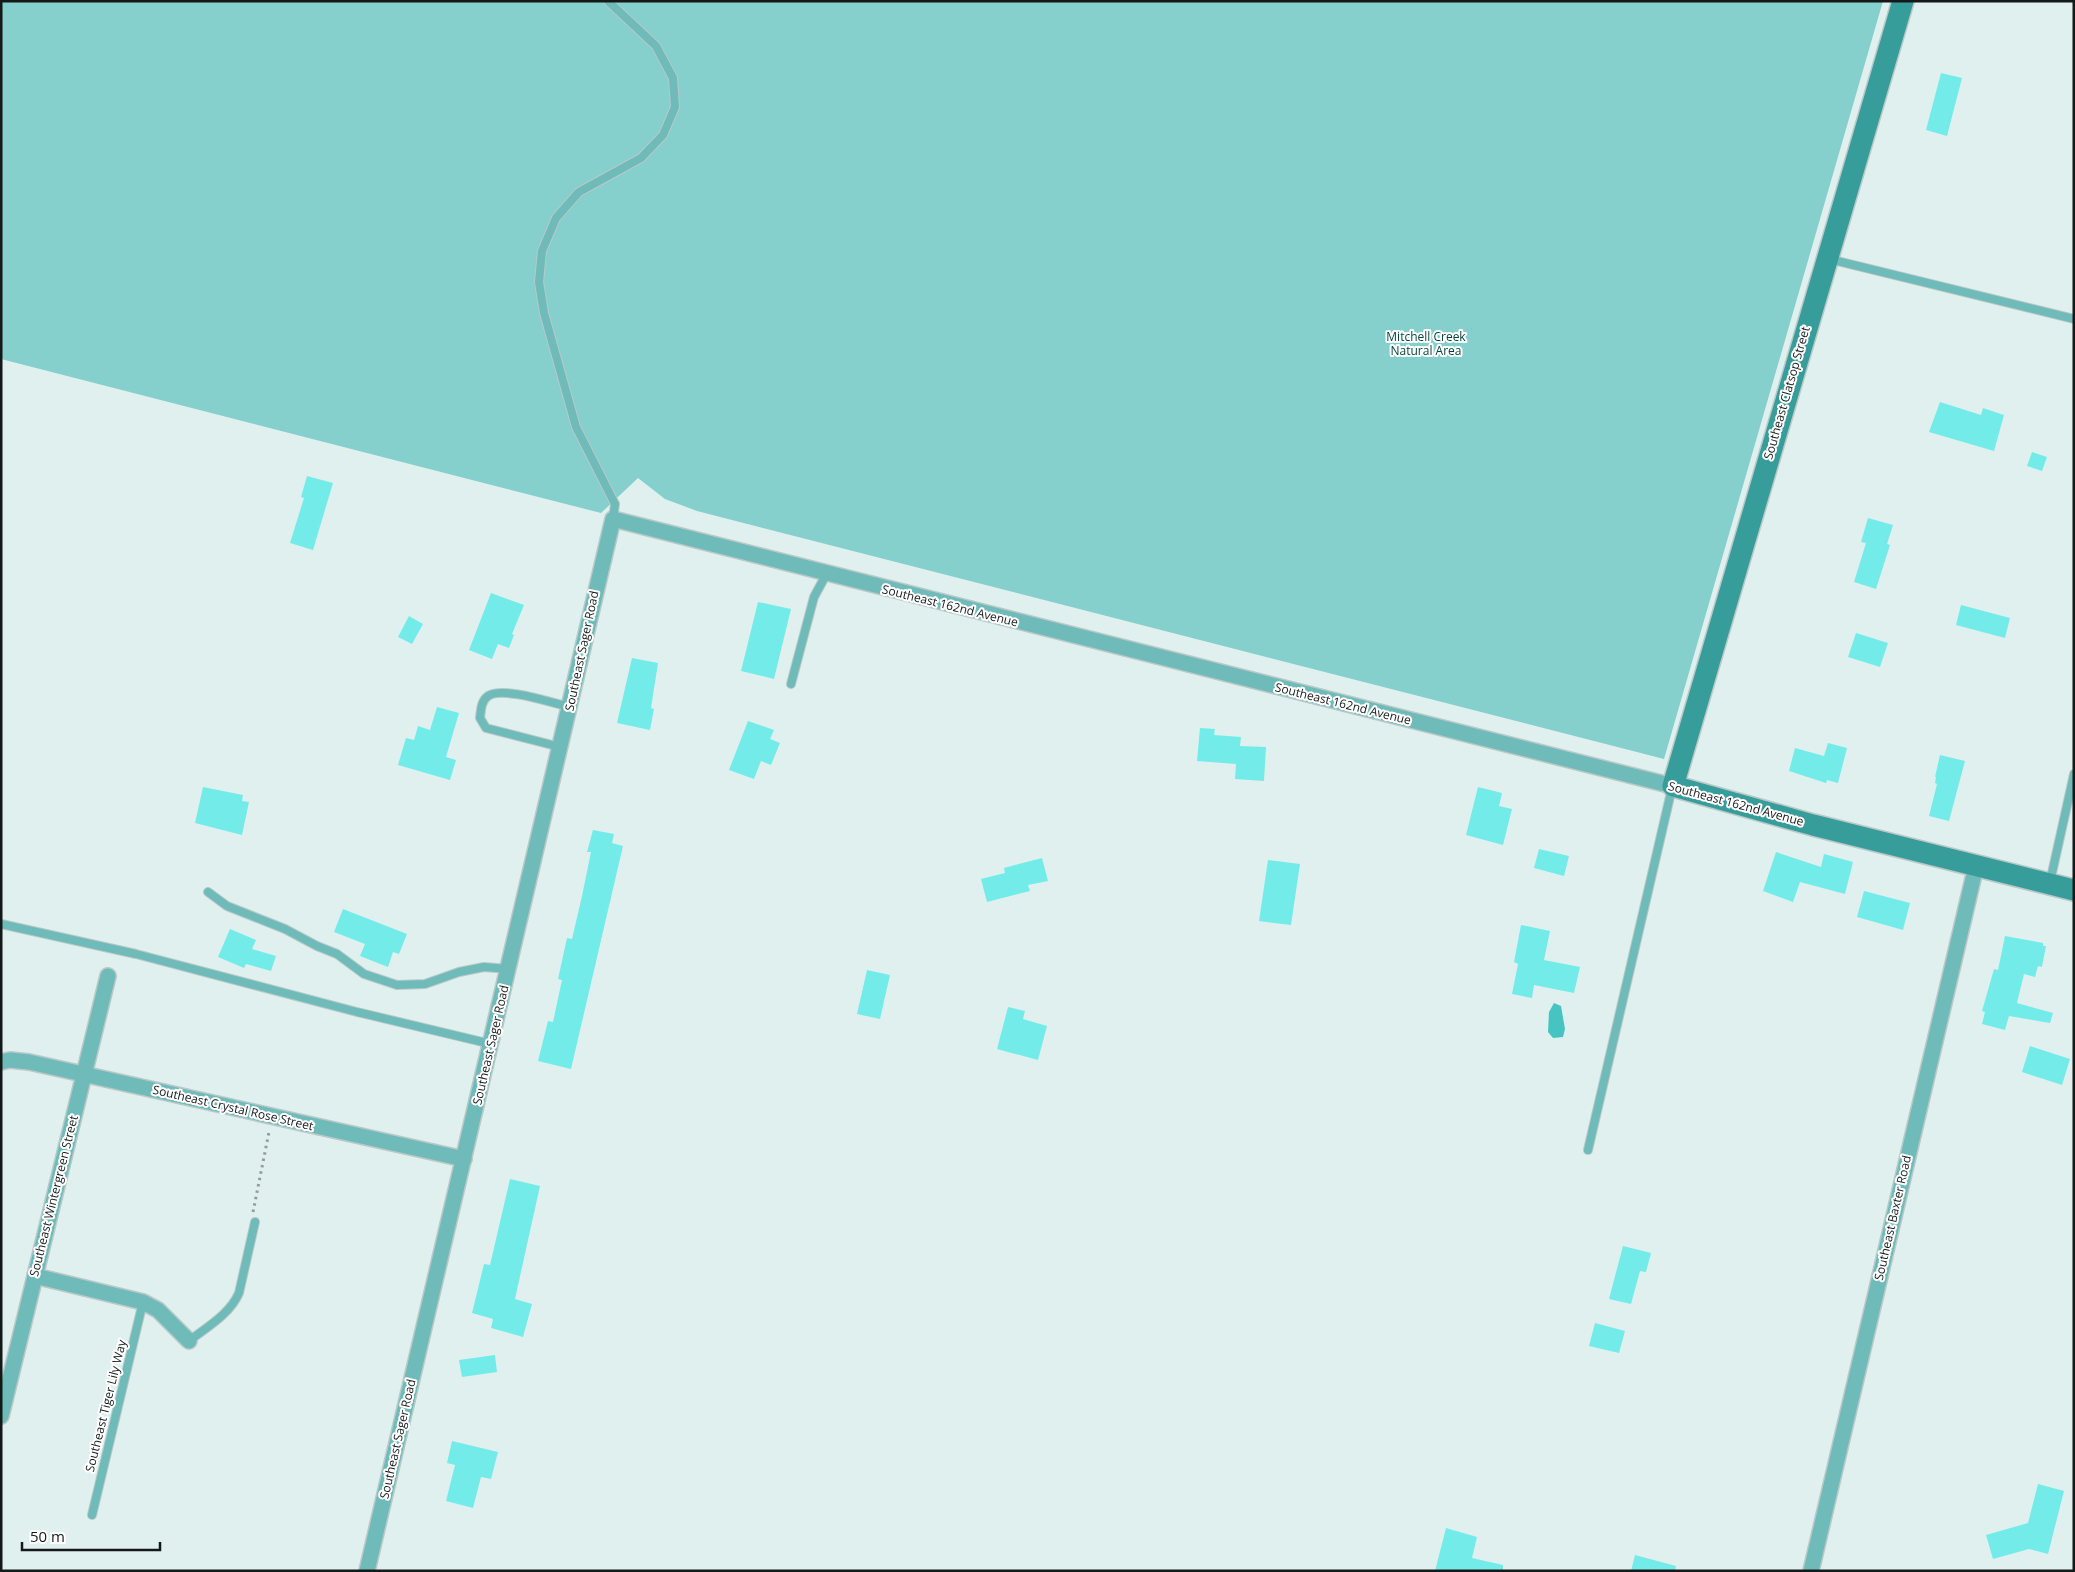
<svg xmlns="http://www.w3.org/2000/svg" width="2075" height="1572" font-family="'Open Sans',sans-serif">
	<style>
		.park { fill: #85cfcc }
		.water { fill: #45c4c1 }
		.building { fill: #73ece9 }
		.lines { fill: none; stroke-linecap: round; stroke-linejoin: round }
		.lane-casing { stroke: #bac9c8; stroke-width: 10 }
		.street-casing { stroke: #bac9c8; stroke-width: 18 }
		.secondary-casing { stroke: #bac9c8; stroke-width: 24 }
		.path { stroke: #919e9d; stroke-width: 3; stroke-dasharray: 2.5 4; stroke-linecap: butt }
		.lane { stroke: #6ebbb9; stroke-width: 8 }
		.street { stroke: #6ebbb9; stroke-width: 15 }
		.secondary { stroke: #379d9b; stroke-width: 21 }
		.labels { text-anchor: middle; stroke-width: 4; stroke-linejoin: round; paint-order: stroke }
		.park-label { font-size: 12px; fill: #013e3d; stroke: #fff }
		.street-label { font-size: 12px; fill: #131919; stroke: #fff }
	</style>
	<rect width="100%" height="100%" fill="#dff0ef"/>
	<polygon class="park" points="1,1 1883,1 1664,759 697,511 665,499 638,478 601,513 1,359"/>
	<polygon class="water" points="1554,1003 1561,1006 1565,1029 1563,1037 1553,1038 1548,1032 1549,1012"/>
	<g class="building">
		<polygon points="1941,73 1962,78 1947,136 1926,130"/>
		<polygon points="1940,402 1981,415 1983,408 2004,415 1994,451 1929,432"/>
		<polygon points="2032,452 2047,457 2042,471 2027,466"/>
		<polygon points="307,476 333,483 313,550 290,543 304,498 301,497"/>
		<polygon points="1868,518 1893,525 1887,544 1890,545 1876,589 1854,582 1866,543 1861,542"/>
		<polygon points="491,593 524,605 512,634 514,635 509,648 498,644 492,659 469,650"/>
		<polygon points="758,602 791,609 774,679 741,671"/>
		<polygon points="1961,605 2010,618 2005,638 1956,625"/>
		<polygon points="409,616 423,624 412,644 398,637"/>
		<polygon points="1856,633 1888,643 1880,667 1848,657"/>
		<polygon points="632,658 658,663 651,708 654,709 650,730 617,723"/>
		<polygon points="437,707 459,713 446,757 456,760 450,780 398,765 406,738 414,740 418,726 430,730"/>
		<polygon points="748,721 774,730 770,739 780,743 771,765 761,761 754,779 729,770"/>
		<polygon points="1200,728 1215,729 1214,735 1241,737 1240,746 1266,747 1264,781 1235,779 1236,764 1197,761"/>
		<polygon points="1828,743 1847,748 1838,783 1827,780 1826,783 1789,771 1795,748 1824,756"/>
		<polygon points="1940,755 1965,761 1949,821 1929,816 1937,784 1935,783 1936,777 1935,777"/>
		<polygon points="203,787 243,795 242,801 249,802 242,835 195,823"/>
		<polygon points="1478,787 1502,793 1499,806 1512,809 1503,845 1466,835"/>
		<polygon points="593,830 614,834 612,843 623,846 571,1069 538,1061 548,1021 553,1022 562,980 558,979 567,938 572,939 582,896 591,852 587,852"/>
		<polygon points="1539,849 1569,856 1564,876 1534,868"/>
		<polygon points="1776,852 1821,867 1824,854 1853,862 1845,894 1800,882 1793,902 1763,891"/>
		<polygon points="1042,858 1048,881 1028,885 1030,891 987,902 981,879 1005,873 1004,868"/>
		<polygon points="1268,860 1300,864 1291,925 1259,921"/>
		<polygon points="1864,891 1910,903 1903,930 1857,917"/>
		<polygon points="343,909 407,934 399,954 393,952 388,967 360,956 365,944 334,932"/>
		<polygon points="1521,925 1550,931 1544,960 1580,967 1574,993 1534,985 1532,998 1512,994 1518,964 1514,962"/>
		<polygon points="230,929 256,940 252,949 276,956 271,971 246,964 244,968 218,957"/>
		<polygon points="2005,936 2043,943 2043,946 2046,946 2042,967 2038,966 2035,977 2024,974 2017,1003 2053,1013 2050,1023 2009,1016 2005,1030 1982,1024 1985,1012 1982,1011 1994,969 1998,970"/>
		<polygon points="867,970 890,975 880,1019 857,1014"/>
		<polygon points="1008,1007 1025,1011 1023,1019 1047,1026 1038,1060 997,1049"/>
		<polygon points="2030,1046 2070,1059 2062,1085 2022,1072"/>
		<polygon points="510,1179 540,1186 515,1299 532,1304 523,1337 491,1328 493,1319 472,1313 484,1264 490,1265"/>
		<polygon points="1623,1246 1651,1253 1646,1272 1640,1271 1631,1304 1609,1299"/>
		<polygon points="1595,1323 1625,1331 1619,1353 1589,1346"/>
		<polygon points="495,1355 497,1372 462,1377 459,1360"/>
		<polygon points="452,1441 498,1452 491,1479 481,1477 473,1508 446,1501 455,1465 447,1463"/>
		<polygon points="2038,1484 2064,1491 2048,1554 2029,1549 1993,1559 1986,1535 2028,1523"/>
		<polygon points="1446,1528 1477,1537 1472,1558 1503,1565 1503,1571 1435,1571"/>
		<polygon points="1635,1555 1676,1566 1675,1571 1631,1571"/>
	</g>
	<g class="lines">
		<defs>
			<g id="lane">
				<polyline points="608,1 656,46 673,78 675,107 663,135 641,158 579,192 556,218 542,251 539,282 544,313 576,427 615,504 613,519"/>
				<polyline points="1829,259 2074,319"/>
				<polyline points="791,684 814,597 827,573"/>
				<path d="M 560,747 L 486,728 L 480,718 C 481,710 481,701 488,696 C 503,686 552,703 570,707"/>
				<polyline points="2050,882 2074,774"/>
				<polyline points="208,892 227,906 285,929 317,946 337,954 364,974 397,985 425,984 459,972 484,967 509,969"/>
				<polyline points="1,924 136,954 357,1012 491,1044"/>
				<polyline points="1588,1150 1672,788"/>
				<path d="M 189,1341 C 207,1327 230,1314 239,1293 L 255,1222"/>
				<polyline points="92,1515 143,1302"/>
			</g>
			<g id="street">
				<polyline points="1,1062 10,1060 29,1062 464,1159"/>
				<polyline points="35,1276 143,1302 158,1310 189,1341"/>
				<polyline points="1,1416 108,976"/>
				<polyline points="367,1571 613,519 1673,786"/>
				<polyline points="1811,1571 1976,866"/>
			</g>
			<polyline id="secondary" points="1903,1 1673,786 1813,825 2074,890"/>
		</defs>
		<use href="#lane" class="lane-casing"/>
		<use href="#street" class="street-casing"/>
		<use href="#secondary" class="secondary-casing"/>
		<polyline class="path" points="253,1212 269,1132"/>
		<use href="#lane" class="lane"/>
		<use href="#street" class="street"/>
		<use href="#secondary" class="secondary"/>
	</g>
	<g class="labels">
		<g class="park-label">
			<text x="1426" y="341">Mitchell Creek<tspan x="1426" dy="14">Natural Area</tspan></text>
		</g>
		<g class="street-label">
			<text transform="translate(1787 393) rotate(-74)" y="4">Southeast Clatsop Street</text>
			<text transform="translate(950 606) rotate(14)" y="4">Southeast 162nd Avenue</text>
			<text transform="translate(582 651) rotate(-78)" y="4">Southeast Sager Road</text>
			<text transform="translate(1343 704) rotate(14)" y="4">Southeast 162nd Avenue</text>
			<text transform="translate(1736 804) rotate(15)" y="4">Southeast 162nd Avenue</text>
			<text transform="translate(491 1045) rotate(-77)" y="4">Southeast Sager Road</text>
			<text transform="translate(233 1108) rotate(13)" y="4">Southeast Crystal Rose Street</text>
			<text transform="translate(54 1196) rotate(-76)" y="4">Southeast Wintergreen Street</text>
			<text transform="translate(1893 1218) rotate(-77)" y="4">Southeast Baxter Road</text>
			<text transform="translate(106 1406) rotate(-76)" y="4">Southeast Tiger Lily Way</text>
			<text transform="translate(398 1439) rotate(-77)" y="4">Southeast Sager Road</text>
		</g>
	</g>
	<rect width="2075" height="1572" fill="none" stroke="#131919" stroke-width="5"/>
	<path d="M22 1542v8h138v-8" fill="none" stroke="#131919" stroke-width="2.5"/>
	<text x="30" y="1542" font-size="15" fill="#131919" stroke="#ffffff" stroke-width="4" paint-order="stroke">50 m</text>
</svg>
